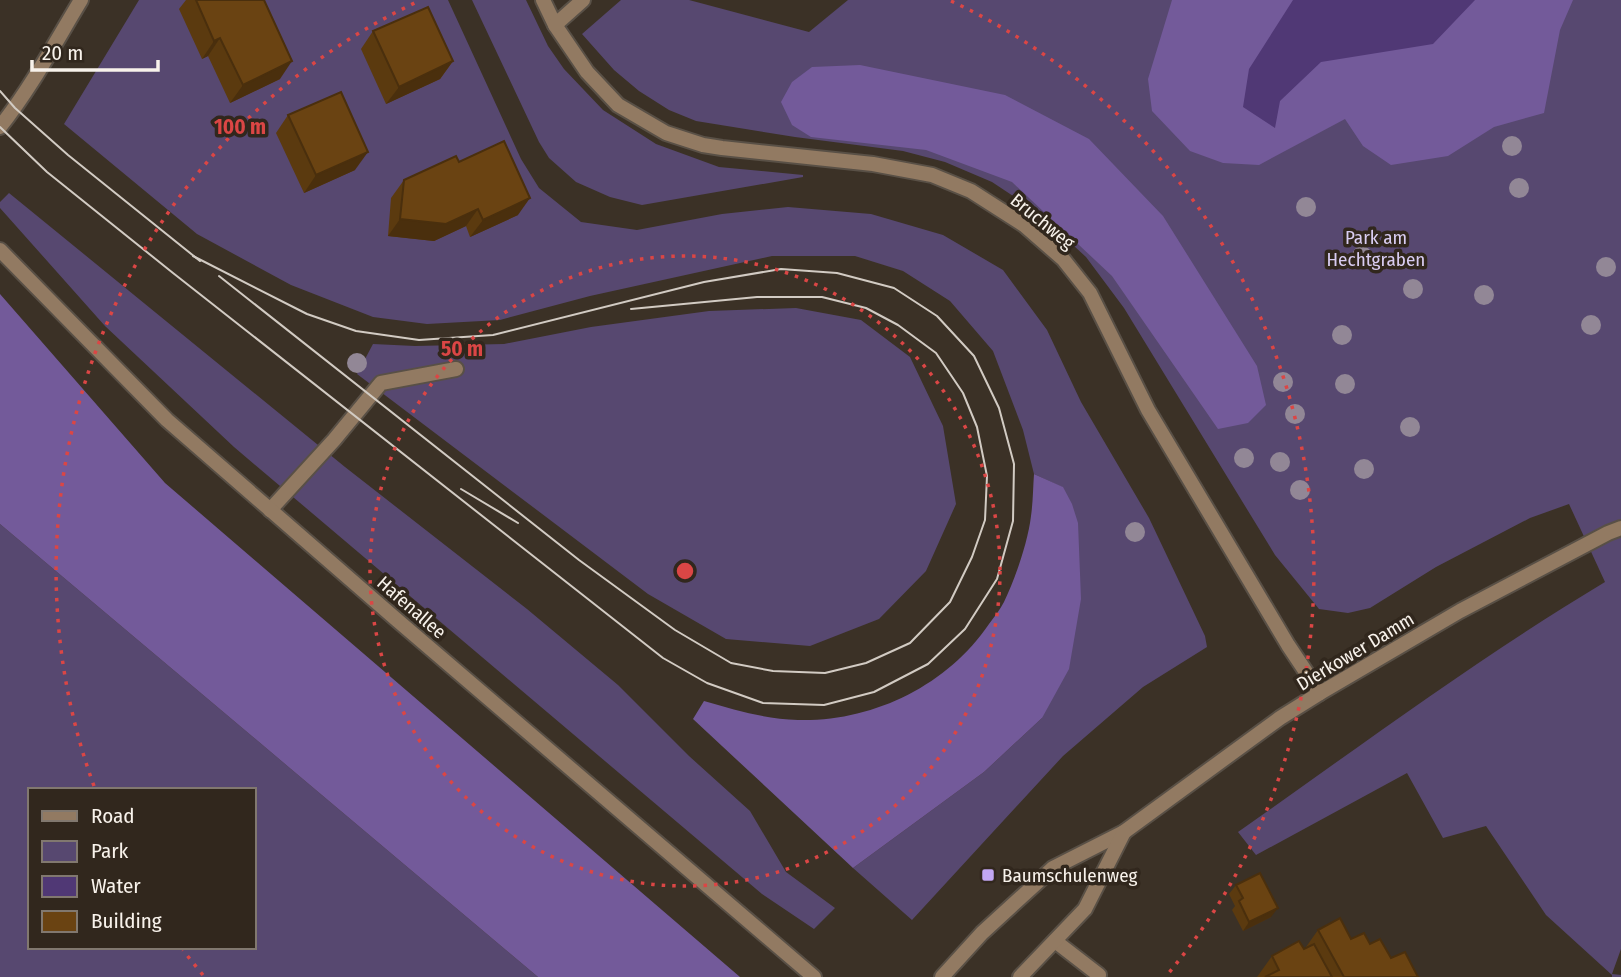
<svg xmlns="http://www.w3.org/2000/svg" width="1621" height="977" font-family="'Fira Sans Condensed',sans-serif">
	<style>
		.green { fill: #574870; fill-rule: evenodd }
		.forest { fill: #735a9a }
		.water { fill: #503875 }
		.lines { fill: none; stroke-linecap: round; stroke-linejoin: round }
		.service-casing { stroke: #595046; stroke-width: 18 }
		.minor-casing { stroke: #595046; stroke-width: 18 }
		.tertiary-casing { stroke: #595046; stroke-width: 18 }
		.service { stroke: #927a62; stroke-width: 14 }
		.minor { stroke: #927a62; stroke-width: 14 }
		.tertiary { stroke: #927a62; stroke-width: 14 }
		.tram { stroke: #d2cbc3; stroke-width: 2 }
		.tree { fill: #928796 }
		.wall { fill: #5b3a0f }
		.shaded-wall { fill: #4a2f0d }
		.building { fill: #6a4312; stroke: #4a2f0d; stroke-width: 2 }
		.ring { fill: none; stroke: #db4645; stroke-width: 3.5; stroke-dasharray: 3.5 7 }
		.poi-dot { fill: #c2a7f2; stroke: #31271d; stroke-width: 2.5 }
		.labels { text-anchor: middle; stroke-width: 7; stroke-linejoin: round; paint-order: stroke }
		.street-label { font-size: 19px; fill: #f8f2eb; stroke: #31271d }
		.park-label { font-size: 19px; fill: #d9cdf2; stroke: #31271d }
		.poi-label { font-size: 19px; fill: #f8f2eb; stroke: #31271d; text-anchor: start }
		.centre { fill: #db4645; stroke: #31271d; stroke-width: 3.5 }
		.ring-label { font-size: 21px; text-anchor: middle; font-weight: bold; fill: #db4645; stroke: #31271d; stroke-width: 7; stroke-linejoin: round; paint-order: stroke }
	</style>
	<rect width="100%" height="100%" fill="#3b3126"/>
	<g class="green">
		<polygon points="139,0 448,0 521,159 539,188 581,222 637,230 722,214 788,207 871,214 943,235 1003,270 1047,330 1081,402 1149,518 1205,636 1207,647 1143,687 1063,756 912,920 853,868 984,772 1042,718 1062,487 1034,474 1023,430 993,351 950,301 903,271 855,256 772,256 590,296 500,320 427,324 373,317 291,285 197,234 64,124"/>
		<polygon points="472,0 526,0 548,46 564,69 603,110 656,144 719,167 803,175 803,177 642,205 610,197 576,182 549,158 539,142"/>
		<path d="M 621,0 L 689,0 L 809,32 L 848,0 L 1621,0 L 1621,949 L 1612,974 L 1621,975 L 1621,977 L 1612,977 L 1612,975 L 1546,915 L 1486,826 L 1443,838 L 1407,773 L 1256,855 L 1238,832 C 1359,747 1478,658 1605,582 L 1569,504 L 1530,518 L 1436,567 L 1370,608 L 1348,613 L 1319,609 L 1275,555 L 1124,308 L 1086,257 L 1036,211 L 992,182 L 945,162 L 903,151 L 795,137 L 696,121 L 669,110 L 639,91 L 614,70 L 582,34 Z"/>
		<polygon points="9,193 345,467 527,609 618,685 689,756 750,811 786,872 835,908 814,929 762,894 234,447 105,326 0,208 0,202"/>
		<polygon points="796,308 861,320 910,357 943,426 956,504 926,571 879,619 810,646 726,639 648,594 357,374 373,344 415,346 504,344 591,327 709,311"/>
		<path d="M 0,524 L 538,977 L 0,977 ZM 30,790 L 254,790 L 254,947 L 30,947 Z"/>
	</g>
	<g class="forest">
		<polygon points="1172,0 1573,0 1560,30 1544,113 1494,127 1448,156 1391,165 1363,146 1345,119 1259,165 1223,163 1190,151 1152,111 1148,79"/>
		<polygon points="860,65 1005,95 1089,139 1163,216 1257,366 1266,405 1248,423 1218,429 1112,276 1012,182 926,150 811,137 792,125 781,102 792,82 812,67"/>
		<polygon points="0,294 165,483 740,977 538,977 0,524"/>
		<path d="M 1034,474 L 1063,487 L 1072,504 L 1078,523 L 1081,599 L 1069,669 L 1042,718 L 984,772 L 853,868 L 693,719 L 704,701 C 735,710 765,719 798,720 C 872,722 947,686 989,624 C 994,617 1000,610 1004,602 C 1015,579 1028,542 1031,516 C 1033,502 1033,488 1034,474 Z"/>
	</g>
	<polygon class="water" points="1293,0 1475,0 1433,44 1321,62 1280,101 1275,128 1243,107 1249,69"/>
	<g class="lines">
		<defs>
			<g id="service">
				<polyline points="270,510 334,440 381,383 456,369"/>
				<polyline points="1055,941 1099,975"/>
			</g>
			<g id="minor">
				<polyline points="543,0 555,25 587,72 618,105 666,133 703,145 722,148 873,164 932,175 971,191 1024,225 1063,259 1090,293 1148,410 1288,645 1320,693"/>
				<polyline points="555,25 583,0"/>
				<path d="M 0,127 C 31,88 55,43 81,0"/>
			</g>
			<g id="tertiary">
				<polyline points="0,250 167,420 397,620 814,977"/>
				<polyline points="942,977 982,933 1053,868 1124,832 1280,718 1320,693 1460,611 1608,533 1621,528"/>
				<polyline points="1020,977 1085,909 1124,832"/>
			</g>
		</defs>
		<use href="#service" class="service-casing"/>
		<use href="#minor" class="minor-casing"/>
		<use href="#tertiary" class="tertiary-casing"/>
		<use href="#service" class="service"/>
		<use href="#minor" class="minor"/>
		<use href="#tertiary" class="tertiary"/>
		<g class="tram">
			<polyline points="0,91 15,108 68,155 200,261"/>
			<polyline points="0,127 47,172 173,273 663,658 707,683 763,703 824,705 874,692 928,664 965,629 997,579 1013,521 1014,464 999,408 974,356 937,316 894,288 837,273 781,269 704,282 493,335 419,340 356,331 307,314 193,256"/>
			<polyline points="219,276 579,560 675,630 731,663 773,671 825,673 866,663 910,643 950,602 972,557 985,520 987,476 977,427 963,393 936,353 898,325 866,308 822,297 757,297 631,309"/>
			<polyline points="461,489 518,523"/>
		</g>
	</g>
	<g class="tree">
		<circle cx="1512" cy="146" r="10"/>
		<circle cx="1519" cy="188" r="10"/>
		<circle cx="1306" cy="207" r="10"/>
		<circle cx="1362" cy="256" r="10"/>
		<circle cx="1606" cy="267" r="10"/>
		<circle cx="1413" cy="289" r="10"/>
		<circle cx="1484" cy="295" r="10"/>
		<circle cx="1591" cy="325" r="10"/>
		<circle cx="1342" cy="335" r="10"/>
		<circle cx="357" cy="363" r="10"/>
		<circle cx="1283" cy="382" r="10"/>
		<circle cx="1345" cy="384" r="10"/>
		<circle cx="1295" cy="414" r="10"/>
		<circle cx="1410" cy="427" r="10"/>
		<circle cx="1244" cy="458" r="10"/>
		<circle cx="1280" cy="462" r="10"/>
		<circle cx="1364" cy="469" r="10"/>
		<circle cx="1300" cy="490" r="10"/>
		<circle cx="1135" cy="532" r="10"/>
	</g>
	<g class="wall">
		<polygon points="186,0 264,0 280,79 230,103 208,56 202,59 179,9"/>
		<polygon points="373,31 453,61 440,79 386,104 361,49"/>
		<polygon points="288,115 355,170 304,193 276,133"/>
		<polygon points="459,162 518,215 470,237 466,226 434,241 388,236 391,198 404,180"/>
		<polygon points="1236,885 1271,917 1243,931 1232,910 1235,906 1229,894"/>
		<polygon points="1318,930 1370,944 1418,977 1257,977 1272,956 1306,948 1306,947"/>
	</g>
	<g class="shaded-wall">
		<polygon points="220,38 208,56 202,59 214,41"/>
		<polygon points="292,61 280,79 230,103 243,85"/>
		<polygon points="453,61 440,79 386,104 399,87"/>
		<polygon points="368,152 355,170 304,193 316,175"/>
		<polygon points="530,198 518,215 470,237 483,220"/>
		<polygon points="478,209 466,226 434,241 388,236 400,219"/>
		<polygon points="1278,908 1271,917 1243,931 1249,922"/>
	</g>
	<g class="building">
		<polygon points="196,0 264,0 292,61 243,85 220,38 214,41"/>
		<polygon points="428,7 453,61 399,87 373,31"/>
		<polygon points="341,92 368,152 316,175 288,115"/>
		<polygon points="504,141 530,198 483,220 478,209 446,224 400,219 404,180 456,156 459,162"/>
		<polygon points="1260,873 1278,908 1249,922 1239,901 1243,898 1236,885"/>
		<polygon points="1340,918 1351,939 1364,933 1370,944 1380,939 1391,958 1405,952 1418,977 1344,977 1318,930"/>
		<polygon points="1299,941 1304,949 1314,944 1332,977 1265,977 1279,970 1272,956"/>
	</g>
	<g class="ring">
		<circle cx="685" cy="571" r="315"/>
		<path d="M203 975A629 629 0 0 1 183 950M94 786A629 629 0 0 1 419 1M951 1A629 629 0 0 1 1167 975"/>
	</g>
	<rect class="poi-dot" x="981" y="868" width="14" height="14" rx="3.5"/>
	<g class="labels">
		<g class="street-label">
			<text transform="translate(1043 221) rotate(39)" y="7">Bruchweg</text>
			<text transform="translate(412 607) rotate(41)" y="7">Hafenallee</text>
			<text transform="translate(1355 651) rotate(-31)" y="7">Dierkower Damm</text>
		</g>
		<g class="park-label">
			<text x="1376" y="244">Park am<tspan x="1376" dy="22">Hechtgraben</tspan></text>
		</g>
		<g class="poi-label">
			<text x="1002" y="882">Baumschulenweg</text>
		</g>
	</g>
	<circle cx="685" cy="571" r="10" class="centre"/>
	<g class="ring-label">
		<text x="240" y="134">100 m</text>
		<text x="462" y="356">50 m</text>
	</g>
	<rect x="28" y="788" width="228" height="161" fill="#31271d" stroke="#81786f" stroke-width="2"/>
	<rect x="42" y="811" width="35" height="10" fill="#927a62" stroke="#81786f" stroke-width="2"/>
	<text x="91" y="823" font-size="21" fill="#f8f2eb">Road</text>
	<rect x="42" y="841" width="35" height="21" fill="#574870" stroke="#81786f" stroke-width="2"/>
	<text x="91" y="858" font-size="21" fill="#f8f2eb">Park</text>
	<rect x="42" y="876" width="35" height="21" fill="#503875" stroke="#81786f" stroke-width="2"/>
	<text x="91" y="893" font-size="21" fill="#f8f2eb">Water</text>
	<rect x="42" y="911" width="35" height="21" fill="#6a4312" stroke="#81786f" stroke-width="2"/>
	<text x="91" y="928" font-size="21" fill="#f8f2eb">Building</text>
	<path d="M32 60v10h126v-10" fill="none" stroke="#f8f2eb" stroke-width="3.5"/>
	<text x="42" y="60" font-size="21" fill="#f8f2eb" stroke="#31271d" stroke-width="5" paint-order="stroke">20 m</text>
</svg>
